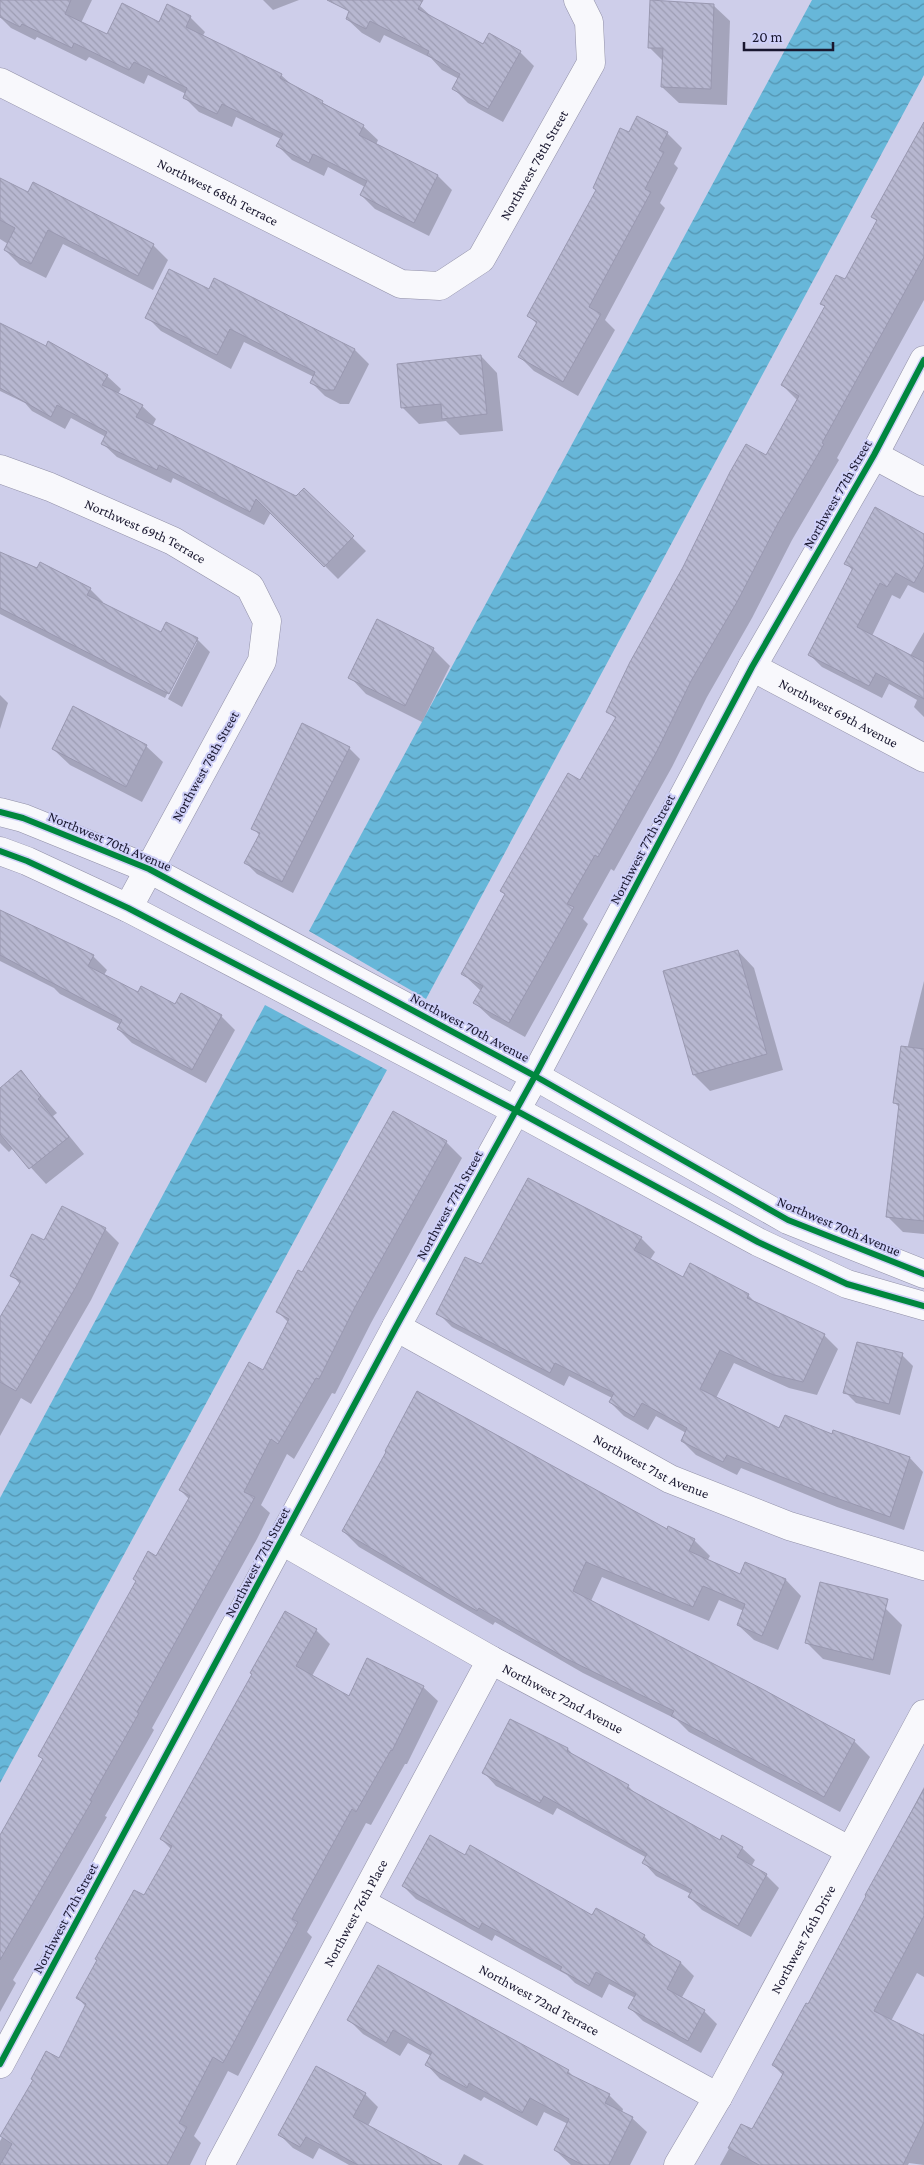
<svg xmlns="http://www.w3.org/2000/svg" width="924" height="2165" font-family="'Crimson Pro',serif">
	<style>
		.water { fill: url(#water-waves) }
		.shadow { fill: #0003 }
		.building { fill: url(#building-back-hatch); stroke: #9998b0 }
		.lines { fill: none; stroke-linecap: round; stroke-linejoin: round }
		.minor-casing { stroke: #9190a7; stroke-width: 29 }
		.minor { stroke: #f8f8fc; stroke-width: 28 }
		.cycleway-casing { stroke: #cfd0f8; stroke-width: 9 }
		.cycleway { stroke: #00873e; stroke-width: 6 }
		.labels { text-anchor: middle; stroke-width: 4; stroke-linejoin: round; paint-order: stroke }
		.street-label { font-size: 14px; fill: #19172f; stroke: #cfd0f8 }
	</style>
	<defs>
		<pattern id="water-waves" width="16" height="10" patternUnits="userSpaceOnUse" patternTransform="scale(1.25)"><rect width="16" height="10" fill="#67b7d9"/><path d="M0 5q4-4 8 0t8 0" fill="none" stroke="#5494b0"/></pattern>
		<pattern id="building-back-hatch" width="6" height="6" patternUnits="userSpaceOnUse" patternTransform="scale(1.25)"><rect width="6" height="6" fill="#b7b7d0"/><path d="M-1 5l2 2M0 0l6 6M5-1l2 2" fill="none" stroke="#9d9db3"/></pattern>
	</defs>
	<rect width="100%" height="100%" fill="#ceceea"/>
	<g class="water">
		<polygon points="812,0 924,0 924,75 426,999 309,931"/>
		<polygon points="265,1005 387,1070 0,1783 0,1498"/>
	</g>
	<g class="shadow">
		<polygon points="0,0 92,0 81,23 107,35 159,23 168,6 190,17 205,32 202,37 281,75 292,85 363,126 378,140 376,145 438,176 452,190 429,236 375,209 361,195 365,187 328,167 324,176 292,160 278,146 281,139 236,117 232,127 199,112 184,97 186,94 148,75 144,84 89,57 86,61 37,37 35,40 11,28 0,17"/>
		<polygon points="263,0 299,0 273,10"/>
		<polygon points="356,0 409,0 420,6 434,19 483,46 520,52 534,66 503,122 468,103 454,89 459,79 442,70 431,58 384,35 380,43 362,33 347,19"/>
		<polygon points="713,5 730,21 727,105 679,103 662,87 663,61 649,47"/>
		<polygon points="924,122 924,300 837,458 839,460 792,540 752,618 707,697 672,767 614,871 611,869 583,919 588,924 525,1037 491,1018 475,1003 481,991 463,974 506,896 502,891 580,781 616,719 608,711 766,457 798,401 782,385 826,308 821,303 845,281 878,222 872,217"/>
		<polygon points="667,133 682,148 674,164 678,168 660,203 665,208 605,320 615,330 578,396 534,371 519,356 537,324 529,316 629,134"/>
		<polygon points="0,179 29,194 153,245 168,260 153,290 63,244 46,278 20,265 5,250 8,244 0,239"/>
		<polygon points="215,280 355,350 369,364 349,404 340,404 325,396 311,382 314,377 244,342 231,369 161,331 147,317 209,290"/>
		<polygon points="0,325 107,376 121,389 118,394 142,406 156,419 152,427 296,498 304,490 366,551 338,579 271,512 264,525 173,478 171,483 117,457 103,444 106,437 71,418 65,429 32,411 25,403 0,391"/>
		<polygon points="481,356 497,373 503,431 460,435 446,421 419,424 403,408"/>
		<polygon points="924,536 924,593 908,585 900,599 892,595 872,636 910,656 924,632 924,717 914,707 917,700 889,684 882,698 822,667 810,655 853,571 846,563"/>
		<polygon points="0,553 90,589 103,602 102,604 162,634 197,639 210,652 182,707 168,699 197,642 194,642 165,698 0,614"/>
		<polygon points="433,649 450,666 422,722 366,694 350,677"/>
		<polygon points="0,695 8,703 0,729"/>
		<polygon points="146,746 163,762 142,802 70,765 53,749"/>
		<polygon points="349,748 360,759 293,893 257,874 246,863 260,836 253,828"/>
		<polygon points="0,911 93,956 107,970 104,975 138,993 175,1006 221,1016 235,1030 206,1083 132,1043 118,1029 121,1025 60,994 54,988 0,961"/>
		<polygon points="738,951 754,968 783,1070 710,1091 694,1075"/>
		<polygon points="924,981 924,1234 903,1232 888,1217 900,1108 894,1102"/>
		<polygon points="21,1072 57,1113 53,1116 84,1154 46,1184 13,1148 9,1152 0,1143 0,1089"/>
		<polygon points="446,1142 462,1158 371,1323 335,1394 332,1393 294,1459 287,1454 261,1505 270,1513 257,1539 152,1728 154,1730 105,1816 107,1817 13,1980 16,1983 0,2012 0,1837 43,1759 40,1756 189,1499 180,1490 249,1364 263,1372 289,1323 278,1312 303,1274"/>
		<polygon points="105,1229 119,1243 91,1300 31,1404 21,1398 0,1436 0,1319 20,1284 12,1275 45,1242"/>
		<polygon points="641,1238 655,1252 650,1260 683,1279 748,1295 758,1305 824,1335 838,1349 817,1395 789,1388 734,1363 716,1398 780,1430 833,1435 910,1458 923,1472 904,1530 837,1507 741,1468 737,1475 696,1455 682,1441 686,1433 656,1416 648,1430 624,1416 610,1402 612,1398 569,1376 564,1386 452,1327 438,1313 481,1266"/>
		<polygon points="902,1355 913,1366 900,1415 856,1403 845,1392"/>
		<polygon points="343,1531 667,1531 694,1540 710,1556 707,1561 740,1576 746,1563 786,1580 801,1596 778,1650 754,1640 738,1625 744,1611 719,1600 709,1621 602,1577 591,1601 854,1741 870,1757 840,1812 689,1732 676,1719 583,1673 495,1622 493,1625 359,1547"/>
		<polygon points="874,1597 902,1625 890,1675 823,1659 806,1642"/>
		<polygon points="316,1630 330,1644 312,1676 349,1697 423,1687 438,1701 407,1764 405,1764 371,1825 366,1823 307,1932 312,1937 238,2076 228,2071 194,2136 201,2143 190,2165 0,2165 0,2141 34,2081 59,2060 86,2007 78,1998 145,1897 172,1850 161,1839"/>
		<polygon points="511,1720 568,1749 574,1756 628,1786 637,1795 720,1842 742,1848 755,1860 751,1867 766,1875 779,1888 751,1937 702,1910 689,1897 691,1894 656,1876 644,1863 647,1858 557,1808 553,1815 496,1786 484,1773"/>
		<polygon points="924,1787 924,1977 917,1973 891,2021 922,2036 924,2033 924,2165 909,2163 908,2165 720,2165 742,2125 752,2131 783,2075 773,2065 809,2006"/>
		<polygon points="465,1857 592,1916 596,1909 644,1936 657,1950 681,1963 694,1976 681,1999 704,2011 717,2024 701,2053 643,2021 630,2008 635,1998 609,1984 602,1998 575,1983 567,1975 495,1935 492,1941 416,1899 403,1886"/>
		<polygon points="379,1967 568,2071 575,2078 609,2095 623,2109 622,2113 632,2118 647,2132 630,2165 571,2165 555,2150 568,2124 544,2112 537,2126 484,2097 481,2101 440,2079 426,2064 431,2056 408,2043 400,2056 363,2034 349,2020"/>
		<polygon points="317,2067 365,2094 378,2107 368,2126 439,2165 349,2165 319,2148 313,2159 293,2148 280,2135"/>
		<polygon points="464,2154 484,2165 458,2165"/>
	</g>
	<g class="building">
		<polygon points="0,0 71,0 65,14 107,34 122,3 159,22 167,4 191,16 186,27 282,74 280,78 323,101 322,103 364,125 359,135 438,175 414,223 360,195 367,181 313,154 309,163 276,146 283,134 222,104 217,114 183,98 187,88 134,62 129,70 74,43 72,48 22,24 20,27 0,17"/>
		<polygon points="327,0 423,0 418,9 483,44 489,33 521,51 488,109 452,89 460,74 427,55 429,51 370,21 366,29 346,19 349,11"/>
		<polygon points="650,0 714,4 711,89 661,87 663,48 648,48"/>
		<polygon points="637,116 668,132 659,150 664,152 645,189 651,192 589,307 601,314 563,382 518,357 537,322 527,316 596,190 593,188 620,128 629,132"/>
		<polygon points="924,122 924,257 822,443 824,444 777,525 737,602 691,681 657,751 598,857 595,855 567,904 574,907 509,1023 473,1003 483,986 461,974 505,894 500,891 568,773 580,780 616,717 606,712 630,662 683,567 730,472 746,444 766,455 799,396 781,385 825,306 820,304 836,275 845,279 877,220 871,217"/>
		<polygon points="0,178 28,192 33,182 154,244 138,276 48,230 31,264 4,250 15,228 0,220"/>
		<polygon points="169,269 209,289 214,278 355,349 334,390 325,390 310,383 315,372 230,329 217,355 190,342 191,340 145,318"/>
		<polygon points="0,323 46,346 48,341 108,375 102,385 143,405 136,417 296,496 304,488 354,536 324,567 256,499 250,512 159,465 157,470 101,444 107,432 57,405 51,417 0,388"/>
		<polygon points="481,355 487,414 442,419 441,404 401,408 397,364"/>
		<polygon points="875,507 924,534 924,565 914,583 896,573 887,587 880,583 857,627 924,662 924,699 876,673 869,686 808,655 853,568 844,564"/>
		<polygon points="0,552 37,568 40,562 91,588 87,595 161,632 166,622 198,638 169,694 0,608"/>
		<polygon points="377,619 434,648 405,706 348,678"/>
		<polygon points="73,706 147,745 126,787 52,749"/>
		<polygon points="302,723 350,747 282,882 244,863 260,833 251,829"/>
		<polygon points="0,910 94,955 88,966 138,992 141,986 175,1004 181,993 222,1015 192,1070 117,1029 122,1020 0,955"/>
		<polygon points="738,950 767,1054 693,1075 663,971"/>
		<polygon points="901,1046 924,1049 924,1221 886,1217 899,1104 893,1103"/>
		<polygon points="21,1070 41,1096 38,1099 69,1137 29,1169 0,1134 0,1088"/>
		<polygon points="393,1111 447,1141 355,1307 319,1379 316,1378 278,1444 271,1439 244,1492 255,1497 241,1523 137,1712 139,1713 90,1800 92,1801 0,1960 0,1835 43,1759 38,1756 136,1581 133,1579 148,1551 156,1556 190,1496 179,1490 249,1362 263,1370 289,1319 276,1312 298,1270 302,1272"/>
		<polygon points="528,1178 642,1237 634,1250 683,1277 690,1263 749,1294 747,1298 825,1334 803,1382 774,1375 720,1350 700,1389 779,1428 785,1415 832,1434 833,1430 910,1457 890,1517 822,1493 727,1455 723,1462 681,1441 687,1428 642,1403 634,1417 609,1402 614,1393 555,1363 550,1373 436,1314 465,1257 481,1264"/>
		<polygon points="62,1206 106,1228 77,1285 16,1391 0,1382 0,1317 21,1281 10,1276 32,1234 44,1240"/>
		<polygon points="857,1342 903,1353 889,1404 843,1393"/>
		<polygon points="417,1391 667,1529 668,1526 695,1539 689,1551 740,1574 745,1562 786,1579 762,1636 737,1625 745,1604 703,1586 693,1607 586,1562 573,1591 766,1691 855,1740 824,1797 671,1716 674,1711 567,1659 479,1608 477,1611 342,1531 386,1452 385,1451"/>
		<polygon points="820,1582 888,1599 873,1660 805,1643"/>
		<polygon points="285,1611 317,1629 296,1666 349,1696 367,1658 424,1686 392,1751 391,1750 356,1812 352,1809 292,1919 298,1922 223,2063 213,2057 179,2123 187,2127 167,2165 0,2165 12,2144 0,2136 33,2080 31,2079 46,2051 59,2058 86,2004 76,1998 97,1960 95,1959 134,1890 144,1895 172,1846 160,1839 252,1674 250,1673"/>
		<polygon points="510,1719 568,1748 567,1751 629,1785 627,1788 720,1840 722,1835 743,1847 737,1857 767,1874 738,1926 688,1897 692,1890 642,1863 647,1854 544,1796 540,1803 482,1773"/>
		<polygon points="924,1789 924,1916 874,2011 924,2036 924,2122 903,2165 759,2165 728,2148 741,2124 752,2129 784,2072 772,2065 806,2003 808,2004 866,1896 865,1895"/>
		<polygon points="430,1835 465,1855 470,1845 592,1915 596,1908 645,1935 642,1940 681,1962 667,1989 705,2010 688,2041 628,2008 636,1994 596,1972 589,1986 560,1970 562,1967 482,1923 479,1929 402,1886"/>
		<polygon points="378,1965 569,2070 567,2073 610,2094 605,2103 633,2117 609,2165 583,2165 554,2150 569,2119 530,2098 522,2113 469,2083 467,2088 425,2065 432,2052 393,2030 386,2043 347,2020"/>
		<polygon points="316,2066 366,2093 353,2117 442,2165 358,2165 306,2137 300,2147 278,2135"/>
	</g>
	<g class="lines">
		<defs>
			<g id="minor">
				<path id="s1" d="M 0,82 L 401,284 L 440,286 L 481,259 L 591,63 L 589,22 L 578,0"/>
				<polyline points="874,455 924,482"/>
				<path id="s2" d="M 0,469 L 50,487 L 173,541 L 250,587 L 267,621 L 262,661 L 128,908"/>
				<path id="s3" d="M 752,667 L 924,758"/>
				<polyline points="0,812 23,818 149,869 535,1076 788,1220 924,1274"/>
				<polyline points="0,851 27,861 128,908 515,1110 758,1242 847,1284 924,1306"/>
				<path id="s4" d="M 396,1327 L 670,1479 L 789,1526 L 924,1566"/>
				<path id="s5" d="M 282,1541 L 491,1660 L 849,1850"/>
				<path id="s6" d="M 362,1903 L 718,2097"/>
				<polyline points="0,2064 396,1327 535,1076 752,667 874,455 924,360"/>
				<path id="s7" d="M 220,2165 L 491,1660"/>
				<path id="s8" d="M 678,2165 L 718,2097 L 924,1714"/>
			</g>
		</defs>
		<use href="#minor" class="minor-casing"/>
		<use href="#minor" class="minor"/>
		<defs>
			<g id="cycleway">
				<polyline points="0,812 23,818 149,869 535,1076 788,1220 924,1274"/>
				<polyline points="0,851 27,861 128,908 515,1110 758,1242 847,1284 924,1306"/>
				<polyline points="0,2064 396,1327 535,1076 752,667 874,455 924,360"/>
			</g>
		</defs>
		<use href="#cycleway" class="cycleway-casing"/>
		<use href="#cycleway" class="cycleway"/>
	</g>
	<g class="labels">
		<g class="street-label">
			<text dy="5" stroke="none"><textPath href="#s1" startOffset="645">Northwest 78th Street</textPath></text>
			<text dy="5" stroke="none"><textPath href="#s1" startOffset="244">Northwest 68th Terrace</textPath></text>
			<text transform="translate(837 494) rotate(-60)" y="5">Northwest 77th Street</text>
			<text dy="5" stroke="none"><textPath href="#s2" startOffset="158">Northwest 69th Terrace</textPath></text>
			<text dy="5" stroke="none"><textPath href="#s3" startOffset="98">Northwest 69th Avenue</textPath></text>
			<text transform="translate(205 766) rotate(-61)" y="5">Northwest 78th Street</text>
			<text transform="translate(110 841) rotate(23)" y="5">Northwest 70th Avenue</text>
			<text transform="translate(642 849) rotate(-62)" y="5">Northwest 77th Street</text>
			<text transform="translate(470 1027) rotate(28)" y="5">Northwest 70th Avenue</text>
			<text transform="translate(449 1205) rotate(-61)" y="5">Northwest 77th Street</text>
			<text transform="translate(839 1226) rotate(23)" y="5">Northwest 70th Avenue</text>
			<text dy="5" stroke="none"><textPath href="#s4" startOffset="291">Northwest 71st Avenue</textPath></text>
			<text transform="translate(257 1562) rotate(-62)" y="5">Northwest 77th Street</text>
			<text dy="5" stroke="none"><textPath href="#s5" startOffset="322">Northwest 72nd Avenue</textPath></text>
			<text dy="5" stroke="none"><textPath href="#s7" startOffset="286">Northwest 76th Place</textPath></text>
			<text transform="translate(65 1918) rotate(-62)" y="5">Northwest 77th Street</text>
			<text dy="5" stroke="none"><textPath href="#s8" startOffset="258">Northwest 76th Drive</textPath></text>
			<text dy="5" stroke="none"><textPath href="#s6" startOffset="202">Northwest 72nd Terrace</textPath></text>
		</g>
	</g>
	<path d="M744 42v8h89v-8" fill="none" stroke="#19172f" stroke-width="2.5"/>
	<text x="752" y="42" font-size="15" fill="#19172f" stroke="#cfd0f8" stroke-width="4" paint-order="stroke">20 m</text>
</svg>
